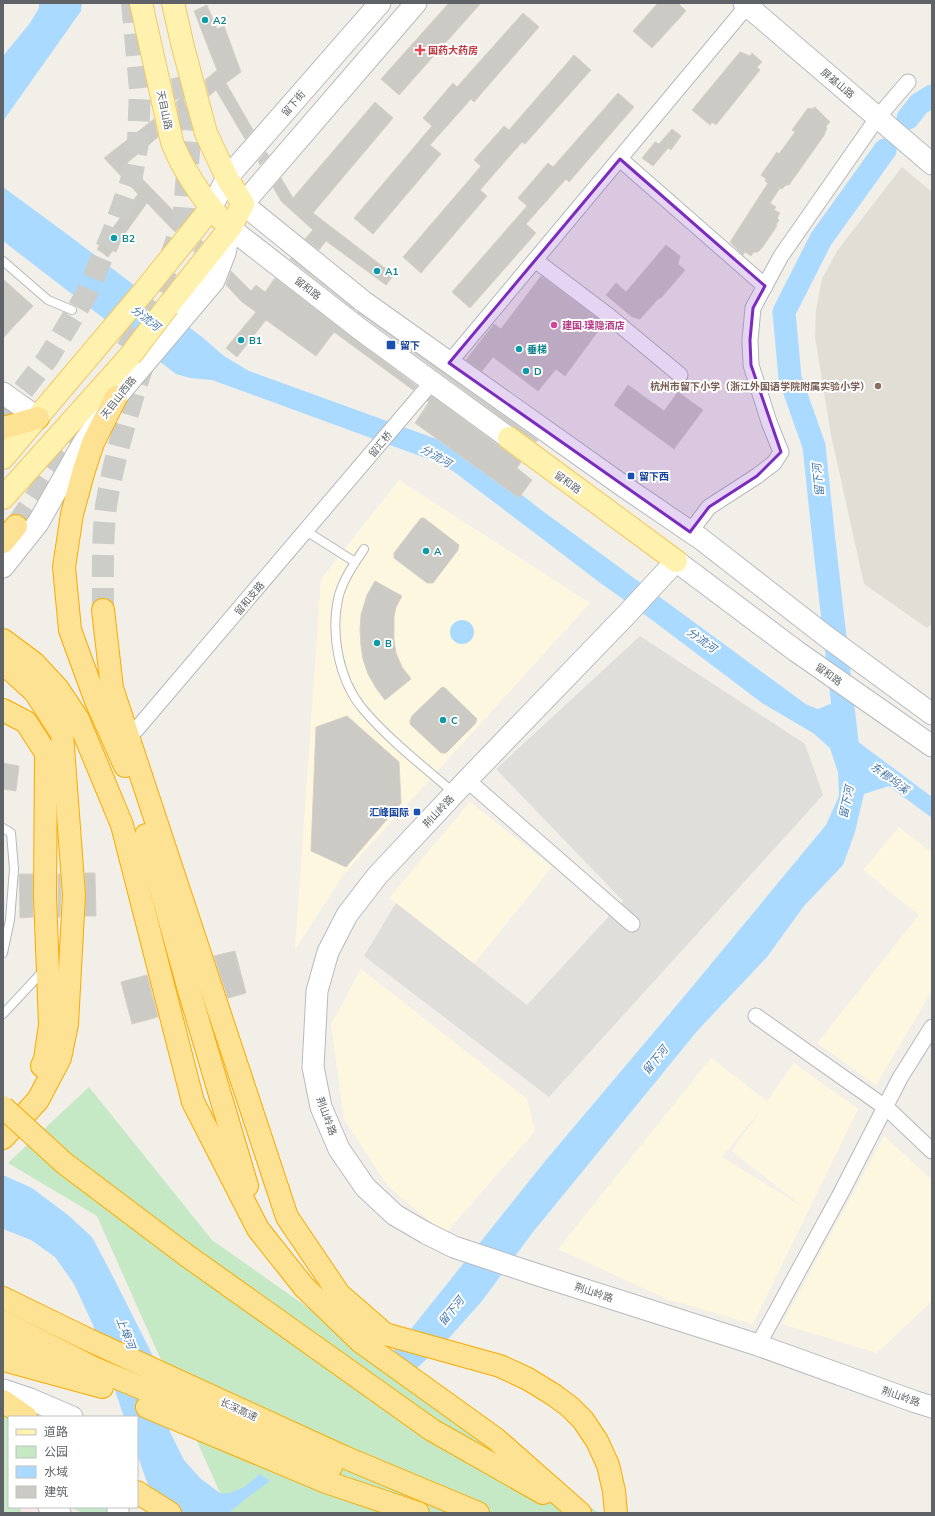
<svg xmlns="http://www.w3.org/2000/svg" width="935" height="1516" font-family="'Nunito Sans','Noto Sans SC',sans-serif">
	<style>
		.commercial { fill: #fef7e0; fill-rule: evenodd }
		.industrial { fill: #e0deda }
		.education { fill: #e1ded6 }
		.medical { fill: #fce8e6 }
		.green { fill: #c5e8c5 }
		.water { fill: #aadaff }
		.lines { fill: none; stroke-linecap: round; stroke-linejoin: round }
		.river { stroke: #aadaff; stroke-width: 23 }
		.building { fill: #cccac5; stroke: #d6d1c6 }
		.highway-tunnel { stroke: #ccccc8; stroke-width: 22; stroke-dasharray: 22 11; stroke-linecap: butt }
		.lane-casing { stroke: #b5b8bc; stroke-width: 10 }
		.street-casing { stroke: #b5b8bc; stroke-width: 17 }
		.secondary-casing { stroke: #b6babf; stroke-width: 23 }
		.primary-casing { stroke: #f2c960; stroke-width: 24 }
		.highway-casing { stroke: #f9ab00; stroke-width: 24 }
		.lane { stroke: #fff; stroke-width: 8 }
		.street { stroke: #fff; stroke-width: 15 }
		.secondary { stroke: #fff; stroke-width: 21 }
		.primary { stroke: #fff2af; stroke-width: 22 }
		.highway { stroke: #fde293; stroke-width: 22 }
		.primary-bridge-casing { stroke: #f2c960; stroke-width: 24; stroke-linecap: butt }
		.highway-bridge-casing { stroke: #f9ab00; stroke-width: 24; stroke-linecap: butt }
		.primary-bridge { stroke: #fff2af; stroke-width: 22 }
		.highway-bridge { stroke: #fde293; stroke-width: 22 }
		.marked { fill: #7b2cbf; fill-opacity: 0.2; stroke: #7b2cbf; stroke-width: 3; stroke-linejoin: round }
		.culture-dot { fill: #0f9aa8; stroke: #fff; stroke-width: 1.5 }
		.health-dot { fill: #e0444e; stroke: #fff; stroke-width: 1.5 }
		.hotel-dot { fill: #d1479c; stroke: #fff; stroke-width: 1.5 }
		.transit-dot { fill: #1a4fb4; stroke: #fff; stroke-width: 1.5 }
		.education-dot { fill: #8d6e63; stroke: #fff; stroke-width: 1.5 }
		.labels { text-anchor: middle; stroke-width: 4; stroke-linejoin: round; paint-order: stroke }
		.culture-label { font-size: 10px; font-weight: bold; fill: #0d838f; stroke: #fff; text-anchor: start }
		.health-label { font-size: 10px; font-weight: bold; fill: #be3a42; stroke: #fff; text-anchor: start }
		.street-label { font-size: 10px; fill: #5f6368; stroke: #fff }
		.hotel-label { font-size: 10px; font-weight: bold; fill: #b23c85; stroke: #fff; text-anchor: start }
		.transit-label { font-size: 10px; font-weight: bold; fill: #164399; stroke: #fff; text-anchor: start }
		.education-label { font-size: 10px; font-weight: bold; fill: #785e54; stroke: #fff; text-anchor: end }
		.water-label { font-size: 11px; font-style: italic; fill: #4174aa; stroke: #fff }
	</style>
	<rect width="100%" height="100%" fill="#f1efe8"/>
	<g class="commercial">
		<polygon points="399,480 590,603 343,875 295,950 321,579"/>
		<polygon points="470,802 552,867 473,965 389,898"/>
		<polygon points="899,827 932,853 932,991 876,1085 817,1043 919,915 863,870"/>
		<polygon points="361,969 527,1099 535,1131 445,1234 388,1186 344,1119 331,1025"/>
		<path d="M 711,1058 L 767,1101 L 794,1063 L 858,1109 L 753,1324 L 667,1299 L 558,1249 ZM 762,1108 L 732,1151 L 803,1207 L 722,1157 Z"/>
		<polygon points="884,1136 932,1180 932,1301 877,1353 782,1324"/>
	</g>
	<polygon class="industrial" points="640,636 805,744 823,795 549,1097 364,956 396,903 527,1005 623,901 496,769"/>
	<polygon class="education" points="902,167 932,192 932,624 927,628 864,584 831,435 815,337 816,310 822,279 837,251"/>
	<polygon class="medical" points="21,1507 31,1507 41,1513 21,1513"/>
	<g class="green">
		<polygon points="89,1087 212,1240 599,1513 229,1513 97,1216 8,1163"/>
		<polygon points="3,1404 46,1417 9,1417 9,1507 21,1507 21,1513 3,1513"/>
		<polygon points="70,1507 116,1507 115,1513 83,1513"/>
	</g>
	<g class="water">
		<polygon points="39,3 82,3 81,11 3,121 3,56 30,23 39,8"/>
		<polygon points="3,187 71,237 202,337 224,356 249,371 453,445 480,462 540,509 807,705 818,709 830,704 851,716 857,741 932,797 932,818 889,786 864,794 855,832 843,865 804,906 767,957 698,1030 533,1232 482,1301 449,1338 416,1369 391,1354 546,1160 687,993 826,825 839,796 838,772 830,748 813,733 762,703 652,620 599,582 453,471 431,460 212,380 190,378 176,374 3,241"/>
		<circle cx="462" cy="632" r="12"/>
		<polygon points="3,1175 32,1188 68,1215 92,1237 109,1269 153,1356 170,1432 184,1460 201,1479 220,1493 230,1493 244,1487 260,1474 270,1481 248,1497 229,1513 158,1513 137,1454 137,1417 124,1417 93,1325 74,1284 55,1257 31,1240 3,1229"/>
	</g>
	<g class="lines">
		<g class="river">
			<polyline points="908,118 919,104 932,96"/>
			<polyline points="847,742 824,541 814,446 790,378 784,312 821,239 885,150"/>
		</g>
	</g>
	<g class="building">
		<polygon points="449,3 481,3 399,95 381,79"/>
		<polygon points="658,3 678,3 686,11 652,48 633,31"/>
		<polygon points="207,5 217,29 224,26 241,72 226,83 253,130 245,139 216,90 209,96 205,80 217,70 194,11"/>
		<polygon points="523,13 539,27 474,102 471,99 430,145 441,154 373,234 354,218 432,126 423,118 453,83 457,87"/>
		<polygon points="740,52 750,56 752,53 762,62 757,67 760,70 716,125 712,122 710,125 692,110"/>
		<polygon points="574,55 591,70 525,144 522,142 480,190 487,196 421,273 403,257 481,166 474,160 504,126 509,130"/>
		<polygon points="618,93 634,107 569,182 566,179 526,224 536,233 470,308 452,292 527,206 518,198 548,163 553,167"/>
		<polygon points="183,97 188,113 180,119 176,102"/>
		<polygon points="375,102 393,118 313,213 394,275 386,285 326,241 319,250 305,239 313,230 281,201 273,187 281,178 293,198"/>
		<polygon points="815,107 830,122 826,126 827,129 825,132 825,134 789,185 786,185 782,189 780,188 770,203 776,207 774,210 780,213 777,218 779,220 776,225 777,226 762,248 758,252 754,252 751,256 745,252 743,255 730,242 768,183 765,181 766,179 761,175 777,152 779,154 795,132 792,130 808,108 812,109"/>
		<polygon points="154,119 158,137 127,163 184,222 175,232 147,203 108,257 97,249 138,194 104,158"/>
		<polygon points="672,129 681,136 671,150 668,148 653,166 642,158 655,142 659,144"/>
		<polygon points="266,152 269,156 260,165 258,161"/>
		<polygon points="201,240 203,242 195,252 193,251"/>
		<polygon points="666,245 680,256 678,264 685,270 661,298 658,299 640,319 632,317 606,295 616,283 626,292"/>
		<polygon points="291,258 354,309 290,259"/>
		<polygon points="231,271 251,291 256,285 265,292 275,278 354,339 417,386 413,390 334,332 316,356 266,320 237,357 226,348 256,312 242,302 226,285"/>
		<polygon points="541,276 604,323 565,376 556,369 538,391 493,357 482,371 466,360 494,324 501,329"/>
		<polygon points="3,279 33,306 3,338"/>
		<polygon points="358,312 538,440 536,442 514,427"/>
		<polygon points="628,385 664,411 678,392 703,410 674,449 614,405"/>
		<polygon points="432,396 521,462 517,468 532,480 519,498 415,423 429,402 427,401"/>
		<polygon points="421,518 424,518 459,545 458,550 433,583 427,583 394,558 394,553"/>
		<polygon points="375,581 402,596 396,607 394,616 394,640 396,653 402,667 411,679 385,700 376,688 368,674 363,659 361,646 360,629 361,615 367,595"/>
		<polygon points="442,687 445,688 477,719 475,724 446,753 441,753 410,724 410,721 412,716"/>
		<polygon points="347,716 399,762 401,803 346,867 311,851 316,727"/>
		<polygon points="3,763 19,766 16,791 3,789"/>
		<polygon points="85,873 95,873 96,916 85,916 86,894"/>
		<polygon points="19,874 33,874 33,917 20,918"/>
		<polygon points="58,874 60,874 61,895 60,917 58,917"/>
		<polygon points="235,951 246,993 228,998 214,956"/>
		<polygon points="147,975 158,1017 132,1024 121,982"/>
	</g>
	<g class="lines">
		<g class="highway-tunnel">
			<polyline points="127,349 158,294 183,221 191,129 181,73"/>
			<polyline points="3,416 48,358 86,295 113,232 131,181 138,142 140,89 132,3"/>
			<polyline points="16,526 69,448 98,400"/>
			<path d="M 103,610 C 103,575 102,540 106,506 C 114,457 129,409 144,362"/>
		</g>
		<defs>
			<g id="lane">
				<polyline points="3,261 48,300 72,310"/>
				<polyline points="306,531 355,562"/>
				<path d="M 364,549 C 354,564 344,578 339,595 C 330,632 338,678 362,708 C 389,740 423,766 454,793"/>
				<polyline points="3,828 11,833 14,869 10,920 3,953"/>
				<polyline points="3,1014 45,969"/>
			</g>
			<g id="street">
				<polyline points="620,159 765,286"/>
				<polyline points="535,260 609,316 680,375"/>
				<polyline points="449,363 747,6"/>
				<polyline points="690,532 709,507 757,476 774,463 781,452 769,422 751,365 750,340 753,308 781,256 878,117 908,82"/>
				<polyline points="136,730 432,382"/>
				<polyline points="467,780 632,924"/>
				<polyline points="756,1016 889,1110 932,1151"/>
				<polyline points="758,1345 841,1193 900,1078 932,1027"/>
			</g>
			<g id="secondary">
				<polyline points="416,3 243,204 364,302 626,488 701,539 827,637 932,714"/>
				<polyline points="744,3 932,164"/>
				<polyline points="211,208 227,178 380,3"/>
				<polyline points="3,393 38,418"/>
				<polyline points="3,567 38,523 84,442 116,397 214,281 225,253 230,228 361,330 509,438"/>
				<polyline points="932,746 796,651 676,561 627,614 467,780 377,876 347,915 328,952 317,991 313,1067 321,1107 339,1149 365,1187 395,1215 426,1233 454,1247 529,1272 758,1345 913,1401 932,1407"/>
				<polyline points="3,1390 30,1399 72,1417"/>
				<polyline points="49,1507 60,1513"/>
				<polyline points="118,1507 118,1513"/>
			</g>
			<g id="primary">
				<path d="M 141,3 L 172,142 C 182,168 202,198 220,218"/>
				<polyline points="168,306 230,228 243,204 227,178 206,133 183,47 173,3"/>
				<polyline points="509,438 676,561"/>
				<polyline points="3,458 145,290 211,208"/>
				<polyline points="3,498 130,356"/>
			</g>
			<g id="highway">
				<polyline points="116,397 93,443 84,470 72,514 64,567 70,630 96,701 125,766"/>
				<polyline points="3,428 38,418"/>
				<polyline points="3,542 16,526"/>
				<polyline points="103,610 112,688 287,1217 339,1294 385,1334 500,1366 528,1379 554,1395 570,1407 583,1420 597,1441 608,1465 614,1491 616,1513"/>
				<polyline points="3,640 34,663 58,689 78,719 122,825 193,1102 258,1229 304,1287 361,1342 496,1439 580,1513"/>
				<polyline points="3,663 35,692 62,734 74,895 67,1024 60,1058 38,1100 3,1138"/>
				<polyline points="3,710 26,722 46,753 45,896 50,1025 45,1059 42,1066"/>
				<polyline points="146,835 189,990 247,1186"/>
				<polyline points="186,1255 432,1430 543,1493"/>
				<polyline points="3,1298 89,1340 344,1457 478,1513"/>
				<polyline points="3,1322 96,1369 331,1467"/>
				<polyline points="3,1342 72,1373"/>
				<polyline points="3,1360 102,1387"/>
				<polyline points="3,1401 26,1417"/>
				<polyline points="147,1407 326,1482 418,1513"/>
				<polyline points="137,1492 170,1513"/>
			</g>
		</defs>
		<use href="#lane" class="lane-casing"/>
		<use href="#street" class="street-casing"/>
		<use href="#secondary" class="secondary-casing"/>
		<use href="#primary" class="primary-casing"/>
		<use href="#highway" class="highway-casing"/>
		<use href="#lane" class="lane"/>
		<use href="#street" class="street"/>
		<use href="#secondary" class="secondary"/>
		<use href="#primary" class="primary"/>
		<use href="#highway" class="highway"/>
		<defs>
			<polyline id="primary-bridge" points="130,356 168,306"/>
			<polyline id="highway-bridge" points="3,1107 64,1163 186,1255"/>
		</defs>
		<use href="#primary-bridge" class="primary-bridge-casing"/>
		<use href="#highway-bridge" class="highway-bridge-casing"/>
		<use href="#primary-bridge" class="primary-bridge"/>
		<use href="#highway-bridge" class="highway-bridge"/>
	</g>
	<path class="marked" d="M 620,159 L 765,286 L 753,308 L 750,340 L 751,365 L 781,452 L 757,476 L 709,507 L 690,532 L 449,363 Z"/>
	<g class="culture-dot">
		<circle cx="205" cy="20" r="4"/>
		<circle cx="114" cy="238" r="4"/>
		<circle cx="377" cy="271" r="4"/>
		<circle cx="241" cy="340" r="4"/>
		<circle cx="519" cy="349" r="4"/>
		<circle cx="526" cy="371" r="4"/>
		<circle cx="426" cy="551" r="4"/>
		<circle cx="377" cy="643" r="4"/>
		<circle cx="443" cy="720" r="4"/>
	</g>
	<path class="health-dot" d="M418 44h4v4h4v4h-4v4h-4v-4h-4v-4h4z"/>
	<circle class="hotel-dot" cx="554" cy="325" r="4"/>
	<g class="transit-dot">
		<rect x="386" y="340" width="10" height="10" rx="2"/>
		<rect x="627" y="472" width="8" height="8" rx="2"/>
		<rect x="413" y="808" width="8" height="8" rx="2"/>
	</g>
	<circle class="education-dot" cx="878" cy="386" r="4"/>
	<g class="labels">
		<g class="culture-label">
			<text x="213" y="24">A2</text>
			<text x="122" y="242">B2</text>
			<text x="385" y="275">A1</text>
			<text x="249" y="344">B1</text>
			<text x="527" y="353">垂梯</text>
			<text x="534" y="375">D</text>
			<text x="434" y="555">A</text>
			<text x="385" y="647">B</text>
			<text x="451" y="724">C</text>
		</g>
		<g class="health-label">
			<text x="428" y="54">国药大药房</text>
		</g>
		<g class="street-label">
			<text transform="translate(838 83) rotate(40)" y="4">屏基山路</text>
			<text transform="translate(293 103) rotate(-49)" y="4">留下街</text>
			<text transform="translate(165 110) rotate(78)" y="4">天目山路</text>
			<text transform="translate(308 288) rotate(38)" y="4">留和路</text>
			<text transform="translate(118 397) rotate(-52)" y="4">天目山西路</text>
			<text transform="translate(380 444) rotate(-50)" y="4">留汇桥</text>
			<text transform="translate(568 482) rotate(36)" y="4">留和路</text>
			<text transform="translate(249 598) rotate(-50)" y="4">留和支路</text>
			<text transform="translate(829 674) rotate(36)" y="4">留和路</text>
			<text transform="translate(438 811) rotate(-47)" y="4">荆山岭路</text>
			<text transform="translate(327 1116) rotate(70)" y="4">荆山岭路</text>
			<text transform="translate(594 1292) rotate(18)" y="4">荆山岭路</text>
			<text transform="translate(901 1396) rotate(19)" y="4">荆山岭路</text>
			<text transform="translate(239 1409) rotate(25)" y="4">长深高速</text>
		</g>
		<g class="hotel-label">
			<text x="562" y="329">建国·璞隐酒店</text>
		</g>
		<g class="transit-label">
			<text x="400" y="349">留下</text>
			<text x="639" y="480">留下西</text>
			<text x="409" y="816" text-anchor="end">汇峰国际</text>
		</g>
		<g class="education-label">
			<text x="870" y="390">杭州市留下小学（浙江外国语学院附属实验小学）</text>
		</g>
		<g class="water-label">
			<text transform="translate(146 318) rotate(38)" y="4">分流河</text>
			<text transform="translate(436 456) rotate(30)" y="4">分流河</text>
			<text transform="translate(818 480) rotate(-96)" y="4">留下河</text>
			<text transform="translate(702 640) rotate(36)" y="4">分流河</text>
			<text transform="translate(890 778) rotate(36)" y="4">东穆坞溪</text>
			<text transform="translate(846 802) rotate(-78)" y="4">留下河</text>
			<text transform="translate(655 1060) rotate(-51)" y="4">留下河</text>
			<text transform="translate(451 1311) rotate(-51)" y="4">留下河</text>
			<text transform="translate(126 1333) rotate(69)" y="4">上埠河</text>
		</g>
	</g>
	<rect width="935" height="1516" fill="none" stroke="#5f6368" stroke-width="8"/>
	<rect x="8" y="1416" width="130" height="92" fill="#ffffff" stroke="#bfc1c3"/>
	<rect x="16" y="1429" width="20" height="6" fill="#fff2af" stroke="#bfc1c3"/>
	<text x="44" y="1436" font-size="12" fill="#5f6368">道路</text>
	<rect x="16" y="1446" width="20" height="12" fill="#c5e8c5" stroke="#bfc1c3"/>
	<text x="44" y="1456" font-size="12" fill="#5f6368">公园</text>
	<rect x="16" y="1466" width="20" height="12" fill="#aadaff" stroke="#bfc1c3"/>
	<text x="44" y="1476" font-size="12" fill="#5f6368">水域</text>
	<rect x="16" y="1486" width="20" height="12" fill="#cccac5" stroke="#bfc1c3"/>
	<text x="44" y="1496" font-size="12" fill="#5f6368">建筑</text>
</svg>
